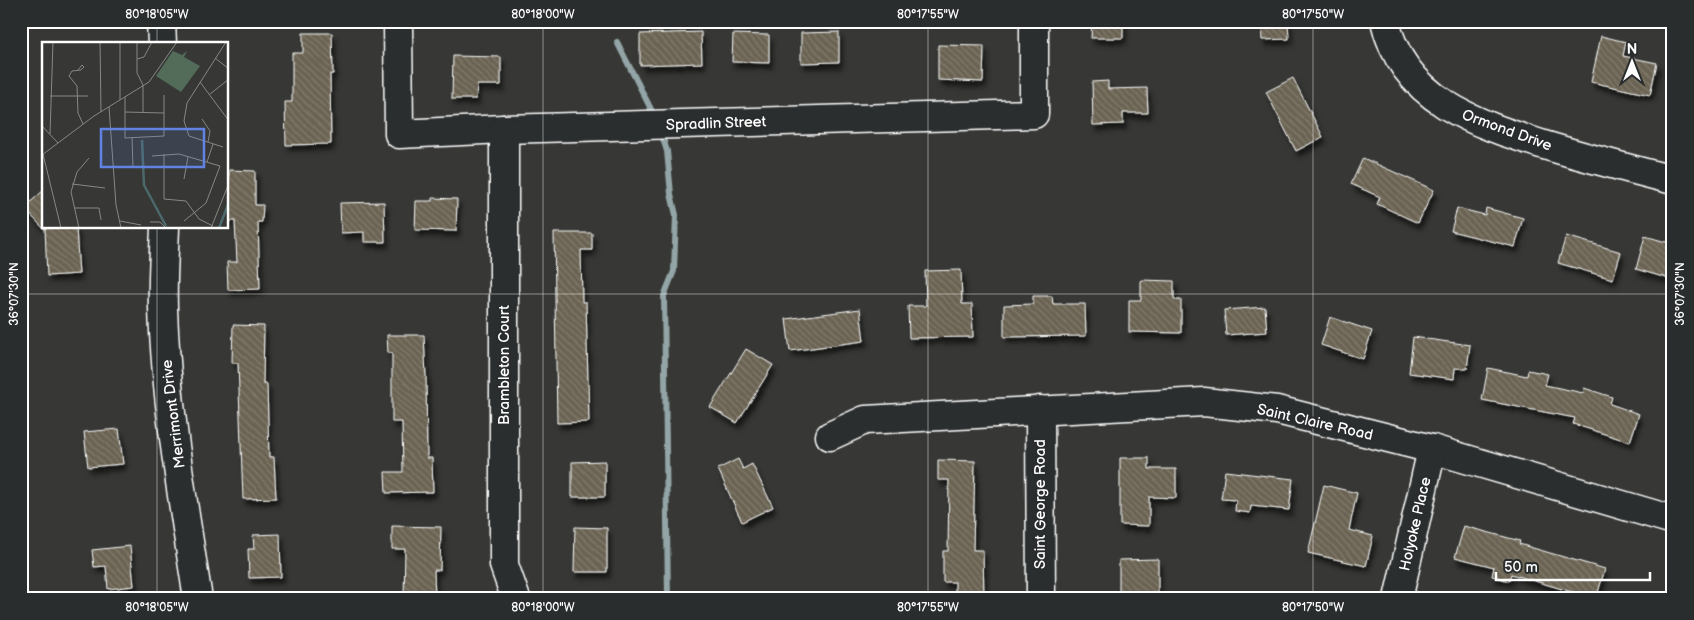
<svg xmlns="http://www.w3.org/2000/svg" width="1694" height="620" font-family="'Balsamiq Sans',sans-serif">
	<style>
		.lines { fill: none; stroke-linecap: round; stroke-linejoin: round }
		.stream { stroke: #93a5a7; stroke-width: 6 }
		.building { fill: url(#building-back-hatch); stroke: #fff; filter: url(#shadow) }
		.minor-casing { stroke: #fff; stroke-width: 31 }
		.minor { stroke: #2a2d2e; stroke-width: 28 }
		.ticks { fill: none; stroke: #fff; stroke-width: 1; stroke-opacity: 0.45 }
		.labels { text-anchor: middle; stroke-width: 4; stroke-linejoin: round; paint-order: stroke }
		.street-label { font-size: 15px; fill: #fff; stroke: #2a2d2e }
		.inset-river { fill: none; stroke: #4b696c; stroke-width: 2.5 }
		.inset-road { fill: none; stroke: #878886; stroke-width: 1 }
		.view { fill: #6183e4; fill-opacity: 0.15; stroke: #6183e4; stroke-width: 2.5 }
		.inset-edge { fill: none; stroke: #fff; stroke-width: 2.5 }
		.neatline { fill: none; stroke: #fff; stroke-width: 2 }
		.ticks-label { font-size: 12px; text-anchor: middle; fill: #fff }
	</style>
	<defs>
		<pattern id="building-back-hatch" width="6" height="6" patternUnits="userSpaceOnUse" patternTransform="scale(1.25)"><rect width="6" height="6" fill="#6b6453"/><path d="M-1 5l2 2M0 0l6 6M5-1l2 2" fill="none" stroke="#817b6d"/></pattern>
		<filter id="shadow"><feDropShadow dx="3" dy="5.5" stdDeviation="2.5" flood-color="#0009"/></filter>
	</defs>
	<rect width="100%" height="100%" fill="#373835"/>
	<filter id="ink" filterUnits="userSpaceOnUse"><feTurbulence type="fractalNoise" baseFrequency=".02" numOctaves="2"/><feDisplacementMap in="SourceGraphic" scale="10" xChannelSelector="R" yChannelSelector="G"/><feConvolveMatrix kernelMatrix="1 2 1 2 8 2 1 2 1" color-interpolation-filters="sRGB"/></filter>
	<g filter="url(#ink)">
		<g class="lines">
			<g class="stream">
				<polyline points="617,42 656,119"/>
				<polyline points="660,130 667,151 671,194 676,215 674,271 664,296 668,599"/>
			</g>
		</g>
		<g class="building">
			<polygon points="1092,21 1123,21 1123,38 1091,38"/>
			<polygon points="1261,21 1288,21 1289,39 1262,40"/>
			<polygon points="701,32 702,63 640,65 640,34"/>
			<polygon points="839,32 839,62 801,63 801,33"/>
			<polygon points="303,33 332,33 333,74 330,74 331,144 286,145 285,102 292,102 292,53 303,53"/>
			<polygon points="733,34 769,35 769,63 732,62"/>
			<polygon points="1601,36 1626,42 1623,56 1657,63 1650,95 1591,82"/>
			<polygon points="938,45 984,46 983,82 938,80"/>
			<polygon points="453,56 501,57 501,85 477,85 476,99 452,99"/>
			<polygon points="1293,78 1323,137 1296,151 1266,92"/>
			<polygon points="1108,81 1108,89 1147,88 1148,113 1123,113 1123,124 1093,125 1092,82"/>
			<polygon points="1363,158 1434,190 1418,223 1377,204 1380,197 1351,184"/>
			<polygon points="229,170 255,171 255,205 263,205 262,222 258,222 260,289 228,290 227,262 237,262 235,221 228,221"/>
			<polygon points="44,190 44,229 24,208"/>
			<polygon points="432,198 457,199 456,231 415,230 416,201 432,201"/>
			<polygon points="384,202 385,242 364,242 364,232 341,233 340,203"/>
			<polygon points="1457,208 1485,215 1486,208 1523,218 1515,247 1451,231"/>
			<polygon points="45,228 76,228 79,274 47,276"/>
			<polygon points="554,233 592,233 592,250 581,250 582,302 586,302 589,422 557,423"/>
			<polygon points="1566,236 1621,252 1613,279 1558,263"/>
			<polygon points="1645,236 1673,244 1673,280 1636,269"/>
			<polygon points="961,270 962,304 972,304 973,337 909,338 908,306 926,306 925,271"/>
			<polygon points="1141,280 1174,281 1174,300 1181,300 1181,333 1129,332 1129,300 1141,300"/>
			<polygon points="1033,296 1052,296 1053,304 1085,304 1086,336 1004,337 1004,305 1033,304"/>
			<polygon points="1265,307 1267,332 1226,335 1224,310"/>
			<polygon points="860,309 864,341 790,351 786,319"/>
			<polygon points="1330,317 1372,331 1363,359 1321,345"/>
			<polygon points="233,325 264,326 263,384 267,384 269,457 274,457 276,498 243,499 238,363 232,363"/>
			<polygon points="387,335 424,335 426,376 427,458 432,458 433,492 386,493 385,472 403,472 402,422 392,422 392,353 388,353"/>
			<polygon points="1413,337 1470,345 1467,369 1455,368 1454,379 1409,373"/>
			<polygon points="746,349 773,365 737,423 710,407"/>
			<polygon points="1488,368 1527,376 1528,370 1548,374 1545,385 1583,393 1584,388 1612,397 1610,404 1639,414 1630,442 1573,424 1575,418 1482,400"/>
			<polygon points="119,429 123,464 88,467 84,432"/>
			<polygon points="1120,458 1149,458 1149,469 1176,469 1176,498 1149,497 1149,526 1120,525"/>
			<polygon points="738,459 743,469 752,464 773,507 742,522 718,469"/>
			<polygon points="938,460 975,461 973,550 983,550 984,599 955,599 955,582 943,582 943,551 948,551 949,480 938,480"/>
			<polygon points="605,461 605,497 572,497 572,462"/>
			<polygon points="1225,471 1293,479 1289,510 1251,506 1250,513 1235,511 1236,500 1221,499"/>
			<polygon points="1324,485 1357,493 1349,530 1373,536 1366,566 1308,553"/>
			<polygon points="392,526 441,527 440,570 434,570 435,599 404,599 405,549 392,549"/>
			<polygon points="1464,526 1520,541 1519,544 1605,569 1596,599 1511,574 1509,581 1492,576 1494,567 1455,557"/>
			<polygon points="575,527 607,528 607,572 574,572"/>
			<polygon points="280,534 281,577 249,578 248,549 254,549 253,535"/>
			<polygon points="130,546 134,586 108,589 106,566 94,567 92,550"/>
			<polygon points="1158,559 1158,599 1119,599 1119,560"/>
		</g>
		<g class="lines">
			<defs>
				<g id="minor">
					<polyline points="161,21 162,44"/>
					<polyline points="398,21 399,134 504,129 1034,114 1034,21"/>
					<path d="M 1385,21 C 1403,100 1475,123 1544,145 C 1587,158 1630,169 1673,180"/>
					<polyline points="504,129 504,565 516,599"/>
					<path d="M 165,228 C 164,254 162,281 163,308 C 166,405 183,502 198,599"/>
					<polyline points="1040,410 1041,599"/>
					<polyline points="830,436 865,420 1204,402 1277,410 1432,449 1673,520"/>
					<polyline points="1398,599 1432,449"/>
				</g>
			</defs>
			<use href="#minor" class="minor-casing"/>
			<use href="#minor" class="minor"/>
		</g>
	</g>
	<path class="ticks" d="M 157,21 L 157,44M 543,21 L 543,599M 928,21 L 928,599M 1313,21 L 1313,599M 157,228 L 157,599M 21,294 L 1673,294"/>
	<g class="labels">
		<g class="street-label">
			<text transform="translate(716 123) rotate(-2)" y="5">Spradlin Street</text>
			<text transform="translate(1507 130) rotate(20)" y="5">Ormond Drive</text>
			<text transform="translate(504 365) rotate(-90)" y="5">Brambleton Court</text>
			<text transform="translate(173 414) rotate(-97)" y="5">Merrimont Drive</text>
			<text transform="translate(1315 422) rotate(13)" y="5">Saint Claire Road</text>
			<text transform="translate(1040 504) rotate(-90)" y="5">Saint George Road</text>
			<text transform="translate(1415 524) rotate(-77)" y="5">Holyoke Place</text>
		</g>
	</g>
	<g transform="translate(42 42)">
		<rect width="186" height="186" fill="#373835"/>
		<path d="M 131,9 L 140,13 L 145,9 L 142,15 L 158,24 L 139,50 L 114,34 Z" fill="#536b59"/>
		<path class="inset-river" d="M 100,98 L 102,143 L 124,184M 177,186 L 187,160"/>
		<path class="inset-road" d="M 58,0 L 59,70M 78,0 L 78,58M 95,0 L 95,31 L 101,43 L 101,70M 173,16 L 187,27M 95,17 L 102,15 L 110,0M 36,28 L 40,23 L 42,25 L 39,28 L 30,29 L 27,34 L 35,44 L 36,71 L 41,82M 158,40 L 187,79M 168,52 L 187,37M 8,54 L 46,54M 83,55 L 83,96 L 122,94 L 122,53M 67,65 L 74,163 L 79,186M 83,70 L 122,71M 160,77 L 168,89 L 166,100M 0,84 L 16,101M 8,92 L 11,0M 90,95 L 91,125M 181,105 L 147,94 L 142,79 L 145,61 L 184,0M 1,112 L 19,186M 122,112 L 122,157 L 144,159 L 157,177 L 171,184M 0,113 L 52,74 L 107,40 L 135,0M 110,114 L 137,112 L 178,124 L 164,161 L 142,179M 165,120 L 171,102M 142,137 L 146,115M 30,142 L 63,146M 32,166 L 57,166 L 59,178M 78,179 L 99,183M 108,180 L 118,180 L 124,186M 37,186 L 29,150 L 35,130 L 47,116M 169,186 L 187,141"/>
		<path class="view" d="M 59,87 L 162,87 L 162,125 L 59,125 Z"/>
		<rect width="186" height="186" class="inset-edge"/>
	</g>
	<rect width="1694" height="620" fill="none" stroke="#2a2d2e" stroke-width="55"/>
	<g transform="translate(1632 62)" stroke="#2a2d2e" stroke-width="4" paint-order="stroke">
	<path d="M0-4L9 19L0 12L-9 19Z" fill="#ffffff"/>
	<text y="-8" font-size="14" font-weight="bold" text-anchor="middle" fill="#ffffff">N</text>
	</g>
	<path d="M1496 572v8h154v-8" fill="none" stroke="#ffffff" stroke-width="2.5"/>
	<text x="1504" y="572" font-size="15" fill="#ffffff" stroke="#2a2d2e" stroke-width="4" paint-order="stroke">50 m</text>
	<rect x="28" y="28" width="1638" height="564" class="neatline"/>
	<g class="ticks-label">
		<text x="157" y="18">80°18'05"W</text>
		<text x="543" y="18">80°18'00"W</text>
		<text x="928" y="18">80°17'55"W</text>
		<text x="1313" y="18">80°17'50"W</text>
		<text transform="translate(14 294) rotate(-90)" y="4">36°07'30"N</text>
		<text transform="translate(1680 294) rotate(-90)" y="4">36°07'30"N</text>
		<text x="157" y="611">80°18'05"W</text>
		<text x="543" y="611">80°18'00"W</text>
		<text x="928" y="611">80°17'55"W</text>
		<text x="1313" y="611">80°17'50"W</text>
	</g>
</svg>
